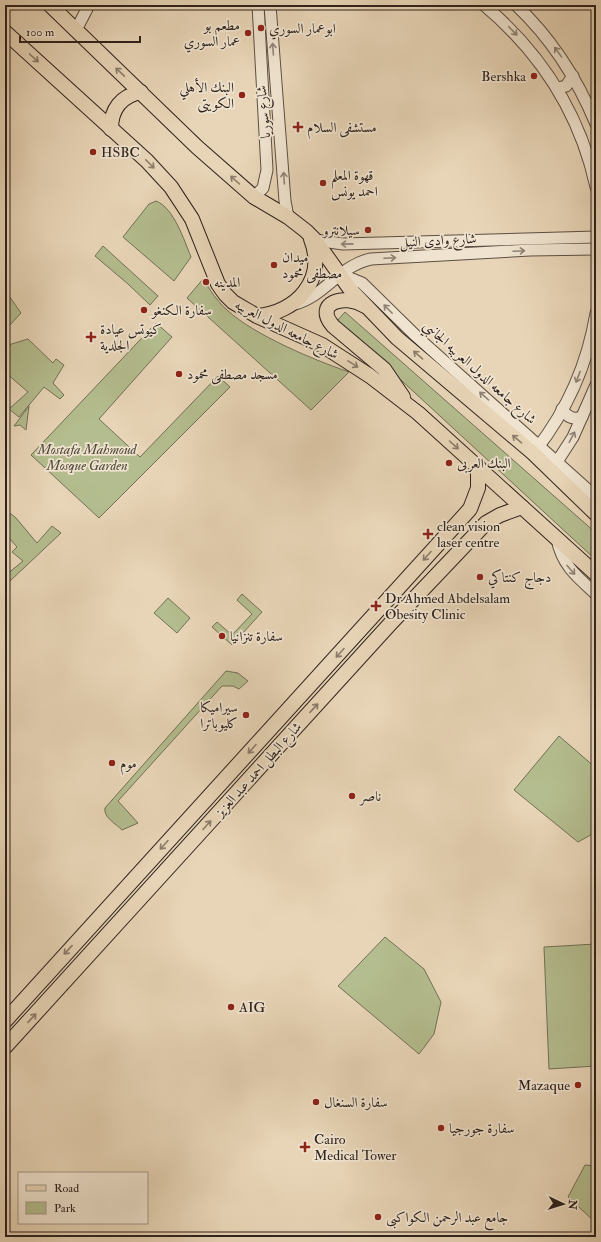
<svg xmlns="http://www.w3.org/2000/svg" width="601" height="1242" font-family="'IM FELL Double Pica',Amiri,serif">
	<style>
		.green { fill: #b4bd8f; stroke: #717056 }
		.lines { fill: none; stroke-linecap: round; stroke-linejoin: round }
		.minor-casing { stroke: #5c4f44; stroke-width: 13 }
		.major-casing { stroke: #2e221d; stroke-width: 16 }
		.minor { stroke: #f0e4d0; stroke-width: 11 }
		.major { stroke: #e8d5b7; stroke-width: 14 }
		.oneway { stroke: #8f8376 }
		.oneway2 { stroke: #8b7c6a }
		.poi-dot { fill: #8f2418; stroke: #f0e4d0; stroke-width: 1.5 }
		.labels { text-anchor: middle; stroke-width: 3.5; stroke-linejoin: round; paint-order: stroke }
		.poi-label { font-size: 14px; fill: #2e221d; stroke: #f0e4d0; text-anchor: start }
		.street-label { font-size: 14px; fill: #2e221d; stroke: #f0e4d0 }
		.park-label { font-size: 14px; font-style: italic; fill: #50493a; stroke: #f0e4d0 }
	</style>
	<rect width="100%" height="100%" fill="#e8d5b7"/>
	<filter id="stains"><feTurbulence type="fractalNoise" baseFrequency=".005" numOctaves="4"/><feColorMatrix values="0 0 0 0 .2 0 0 0 0 .09 0 0 0 0 .02 0 0 0 .5 -.17"/></filter>
	<radialGradient id="worn" r=".72"><stop offset=".6" stop-color="#630" stop-opacity="0"/><stop offset="1" stop-color="#630" stop-opacity=".3"/></radialGradient>
	<g class="green">
		<path d="M 156,201 C 174,208 184,240 191,257 L 174,281 L 123,237 L 149,204 Z"/>
		<polygon points="103,246 158,296 150,305 128,284 95,256"/>
		<path d="M 203,279 C 210,290 217,301 227,310 C 254,335 314,360 349,372 L 311,410 L 187,298 Z"/>
		<polygon points="5,290 21,313 10,325 5,314"/>
		<polygon points="345,312 596,533 596,560 337,321"/>
		<polygon points="156,323 172,337 99,419 140,457 218,376 230,387 99,518 31,455"/>
		<polygon points="28,339 53,363 56,359 64,365 53,383 64,395 60,399 44,387 19,417 9,409 28,392 6,373 5,346"/>
		<polygon points="29,406 26,430 20,425 14,426"/>
		<polygon points="5,509 16,518 37,543 52,526 61,533 10,581 6,575 23,561 12,552 17,547 9,538 5,541"/>
		<polygon points="242,594 262,612 232,645 212,627 217,622 232,635 252,614 237,600"/>
		<polygon points="168,598 190,618 177,633 154,613"/>
		<path d="M 226,671 L 238,673 L 248,681 L 239,689 L 233,686 L 222,686 L 118,801 L 138,823 L 122,830 C 116,824 103,817 105,808 Z"/>
		<polygon points="559,736 596,768 596,832 578,842 514,790"/>
		<polygon points="385,937 424,969 441,1002 434,1034 419,1054 338,986"/>
		<polygon points="596,944 596,1066 549,1069 544,947"/>
		<polygon points="585,1165 596,1166 596,1223 568,1197"/>
	</g>
	<g class="lines">
		<defs>
			<g id="minor">
				<polyline points="270,5 285,201 288,217"/>
				<path d="M 484,5 C 541,53 580,114 596,187"/>
				<path d="M 516,5 C 552,39 577,78 596,124"/>
				<polyline points="76,30 89,5"/>
				<polyline points="558,88 566,86 573,76"/>
				<polyline points="254,197 263,188 267,170 258,5"/>
				<polyline points="315,240 343,244 596,237"/>
				<polyline points="341,278 350,278 362,283 416,336 596,497"/>
				<path d="M 295,304 C 325,296 340,265 371,259 L 530,250 L 596,249"/>
				<path d="M 562,409 C 567,417 573,420 582,417"/>
				<path d="M 536,450 C 567,410 588,362 596,313"/>
				<polyline points="553,468 573,437 596,385"/>
				<path d="M 557,539 C 562,565 577,577 596,594"/>
			</g>
			<g id="major">
				<polyline points="50,5 197,147 254,197 288,217 306,231 315,240 350,289 397,338 533,453 596,514"/>
				<polyline points="5,32 147,161 171,187 192,219 218,284 225,294 233,302 257,316 322,345 370,376 418,413 596,574"/>
				<path d="M 111,129 C 111,109 121,96 141,92"/>
				<path d="M 365,306 C 344,293 313,303 333,326 L 384,369 L 403,397"/>
				<path d="M 257,316 C 296,313 327,280 311,239"/>
				<polyline points="5,1021 470,509 478,488 478,466"/>
				<polyline points="5,1047 390,624 486,523 500,515 522,507"/>
			</g>
		</defs>
		<use href="#minor" class="minor-casing"/>
		<use href="#major" class="major-casing"/>
		<use href="#minor" class="minor"/>
		<use href="#major" class="major"/>
	</g>
	<defs><path id="oneway-shaft" d="M-6 0H5M1.5-3L5.5 0L1.5 3" fill="none" stroke-width="1.6" stroke-linecap="round" stroke-linejoin="round"/></defs>
	<g class="oneway">
		<use href="#oneway-shaft" transform="translate(513 31) rotate(46)"/>
		<use href="#oneway-shaft" transform="translate(273 49) rotate(-94)"/>
		<use href="#oneway-shaft" transform="translate(558 52) rotate(-126)"/>
		<use href="#oneway-shaft" transform="translate(284 178) rotate(-94)"/>
		<use href="#oneway-shaft" transform="translate(347 244) rotate(179)"/>
		<use href="#oneway-shaft" transform="translate(519 251) rotate(-3)"/>
		<use href="#oneway-shaft" transform="translate(390 258) rotate(-3)"/>
		<use href="#oneway-shaft" transform="translate(388 309) rotate(-135)"/>
		<use href="#oneway-shaft" transform="translate(578 377) rotate(111)"/>
		<use href="#oneway-shaft" transform="translate(484 396) rotate(-139)"/>
		<use href="#oneway-shaft" transform="translate(572 437) rotate(-62)"/>
		<use href="#oneway-shaft" transform="translate(571 570) rotate(49)"/>
	</g>
	<g class="oneway2">
		<use href="#oneway-shaft" transform="translate(34 58) rotate(42)"/>
		<use href="#oneway-shaft" transform="translate(120 72) rotate(-136)"/>
		<use href="#oneway-shaft" transform="translate(150 164) rotate(45)"/>
		<use href="#oneway-shaft" transform="translate(235 180) rotate(-138)"/>
		<use href="#oneway-shaft" transform="translate(418 355) rotate(-139)"/>
		<use href="#oneway-shaft" transform="translate(353 364) rotate(32)"/>
		<use href="#oneway-shaft" transform="translate(517 439) rotate(-140)"/>
		<use href="#oneway-shaft" transform="translate(454 445) rotate(42)"/>
		<use href="#oneway-shaft" transform="translate(427 556) rotate(132)"/>
		<use href="#oneway-shaft" transform="translate(340 653) rotate(132)"/>
		<use href="#oneway-shaft" transform="translate(314 708) rotate(-47)"/>
		<use href="#oneway-shaft" transform="translate(252 749) rotate(132)"/>
		<use href="#oneway-shaft" transform="translate(207 825) rotate(-48)"/>
		<use href="#oneway-shaft" transform="translate(164 845) rotate(132)"/>
		<use href="#oneway-shaft" transform="translate(68 950) rotate(133)"/>
		<use href="#oneway-shaft" transform="translate(32 1018) rotate(-47)"/>
	</g>
	<g class="poi-dot">
		<circle cx="261" cy="28" r="4"/>
		<circle cx="248" cy="33" r="4"/>
		<circle cx="534" cy="76" r="4"/>
		<circle cx="242" cy="95" r="4"/>
		<path d="M296 121h4v4h4v4h-4v4h-4v-4h-4v-4h4z"/>
		<circle cx="93" cy="152" r="4"/>
		<circle cx="323" cy="183" r="4"/>
		<circle cx="368" cy="230" r="4"/>
		<circle cx="274" cy="265" r="4"/>
		<circle cx="206" cy="282" r="4"/>
		<circle cx="144" cy="310" r="4"/>
		<path d="M89 331h4v4h4v4h-4v4h-4v-4h-4v-4h4z"/>
		<circle cx="179" cy="374" r="4"/>
		<circle cx="449" cy="463" r="4"/>
		<path d="M426 528h4v4h4v4h-4v4h-4v-4h-4v-4h4z"/>
		<circle cx="480" cy="577" r="4"/>
		<path d="M374 600h4v4h4v4h-4v4h-4v-4h-4v-4h4z"/>
		<circle cx="222" cy="636" r="4"/>
		<circle cx="246" cy="715" r="4"/>
		<circle cx="112" cy="763" r="4"/>
		<circle cx="352" cy="796" r="4"/>
		<circle cx="231" cy="1007" r="4"/>
		<circle cx="578" cy="1085" r="4"/>
		<circle cx="316" cy="1102" r="4"/>
		<circle cx="441" cy="1128" r="4"/>
		<path d="M303 1141h4v4h4v4h-4v4h-4v-4h-4v-4h4z"/>
		<circle cx="378" cy="1217" r="4"/>
	</g>
	<g class="labels">
		<g class="poi-label">
			<text x="240" y="30" text-anchor="end">مطعم بو<tspan x="240" dy="16">عمار السوري</tspan></text>
			<text x="269" y="33">ابوعمار السوري</text>
			<text x="526" y="81" text-anchor="end">Bershka</text>
			<text x="234" y="92" text-anchor="end">البنك الأهلي<tspan x="234" dy="16">الكويتى</tspan></text>
			<text x="307" y="132">مستشفى السلام</text>
			<text x="101" y="157">HSBC</text>
			<text x="331" y="180">قهوة المعلم<tspan x="331" dy="16">احمد يونس</tspan></text>
			<text x="360" y="235" text-anchor="end">سيلانترو</text>
			<text x="282" y="262">ميدان<tspan x="282" dy="16">مصطفى محمود</tspan></text>
			<text x="214" y="287">المدينه</text>
			<text x="152" y="315">سفارة الكنغو</text>
			<text x="100" y="334">كيوتس عيادة<tspan x="100" dy="16">الجلدية</tspan></text>
			<text x="187" y="379">مسجد مصطفى محمود</text>
			<text x="457" y="468">البنك العربى</text>
			<text x="437" y="531">clean vision<tspan x="437" dy="16">laser centre</tspan></text>
			<text x="488" y="582">دجاج كنتاكي</text>
			<text x="385" y="603">Dr Ahmed Abdelsalam<tspan x="385" dy="16">Obesity Clinic</tspan></text>
			<text x="230" y="641">سفارة تنزانيا</text>
			<text x="238" y="712" text-anchor="end">سيراميكا<tspan x="238" dy="16">كليوباترا</tspan></text>
			<text x="120" y="768">موم</text>
			<text x="360" y="801">ناصر</text>
			<text x="239" y="1012">AIG</text>
			<text x="570" y="1090" text-anchor="end">Mazaque</text>
			<text x="324" y="1107">سفارة السنغال</text>
			<text x="449" y="1133">سفارة جورجيا</text>
			<text x="314" y="1144">Cairo<tspan x="314" dy="16">Medical Tower</tspan></text>
			<text x="386" y="1222">جامع عبد الرحمن الكواكبى</text>
		</g>
		<g class="street-label">
			<text transform="translate(263 112) rotate(-95)" y="5">شارع سوريا</text>
			<text transform="translate(438 240) rotate(-3)" y="5">شارع وادى النيل</text>
			<text transform="translate(287 329) rotate(27)" y="5">شارع جامعه الدول العربيه</text>
			<text transform="translate(480 372) rotate(42)" y="5">شارع جامعه الدول العربيه الجانبي</text>
			<text transform="translate(258 769) rotate(-48)" y="5">شارع البطل احمد عبد العزيز</text>
		</g>
		<g class="park-label">
			<text x="87" y="454">Mostafa Mahmoud<tspan x="87" dy="16">Mosque Garden</tspan></text>
		</g>
	</g>
	<rect width="601" height="1242" fill="none" stroke="#e8d5b7" stroke-width="20"/>
	<rect x="6" y="6" width="589" height="1230" fill="none" stroke="#2e221d" stroke-width="2"/>
	<rect x="10" y="10" width="581" height="1222" fill="none" stroke="#2e221d"/>
	<rect x="18" y="1172" width="130" height="52" fill="#f0e4d0" stroke="#a29688"/>
	<rect x="26" y="1185" width="20" height="6" fill="#e8d5b7" stroke="#a29688"/>
	<text x="54" y="1192" font-size="12" fill="#2e221d">Road</text>
	<rect x="26" y="1202" width="20" height="12" fill="#b4bd8f" stroke="#a29688"/>
	<text x="54" y="1212" font-size="12" fill="#2e221d">Park</text>
	<g transform="translate(563 1204) rotate(94)" stroke="#f0e4d0" stroke-width="3" paint-order="stroke">
	<path d="M0-3L7 15L0 10L-7 15Z" fill="#2e221d"/>
	<text y="-6" font-size="11" font-weight="bold" text-anchor="middle" fill="#2e221d">N</text>
	</g>
	<path d="M20 36v6h120v-6" fill="none" stroke="#2e221d" stroke-width="2"/>
	<text x="26" y="36" font-size="12" fill="#2e221d" stroke="#f0e4d0" stroke-width="3" paint-order="stroke">100 m</text>
	<rect width="100%" height="100%" filter="url(#stains)"/>
	<rect width="100%" height="100%" fill="url(#worn)"/>
</svg>
